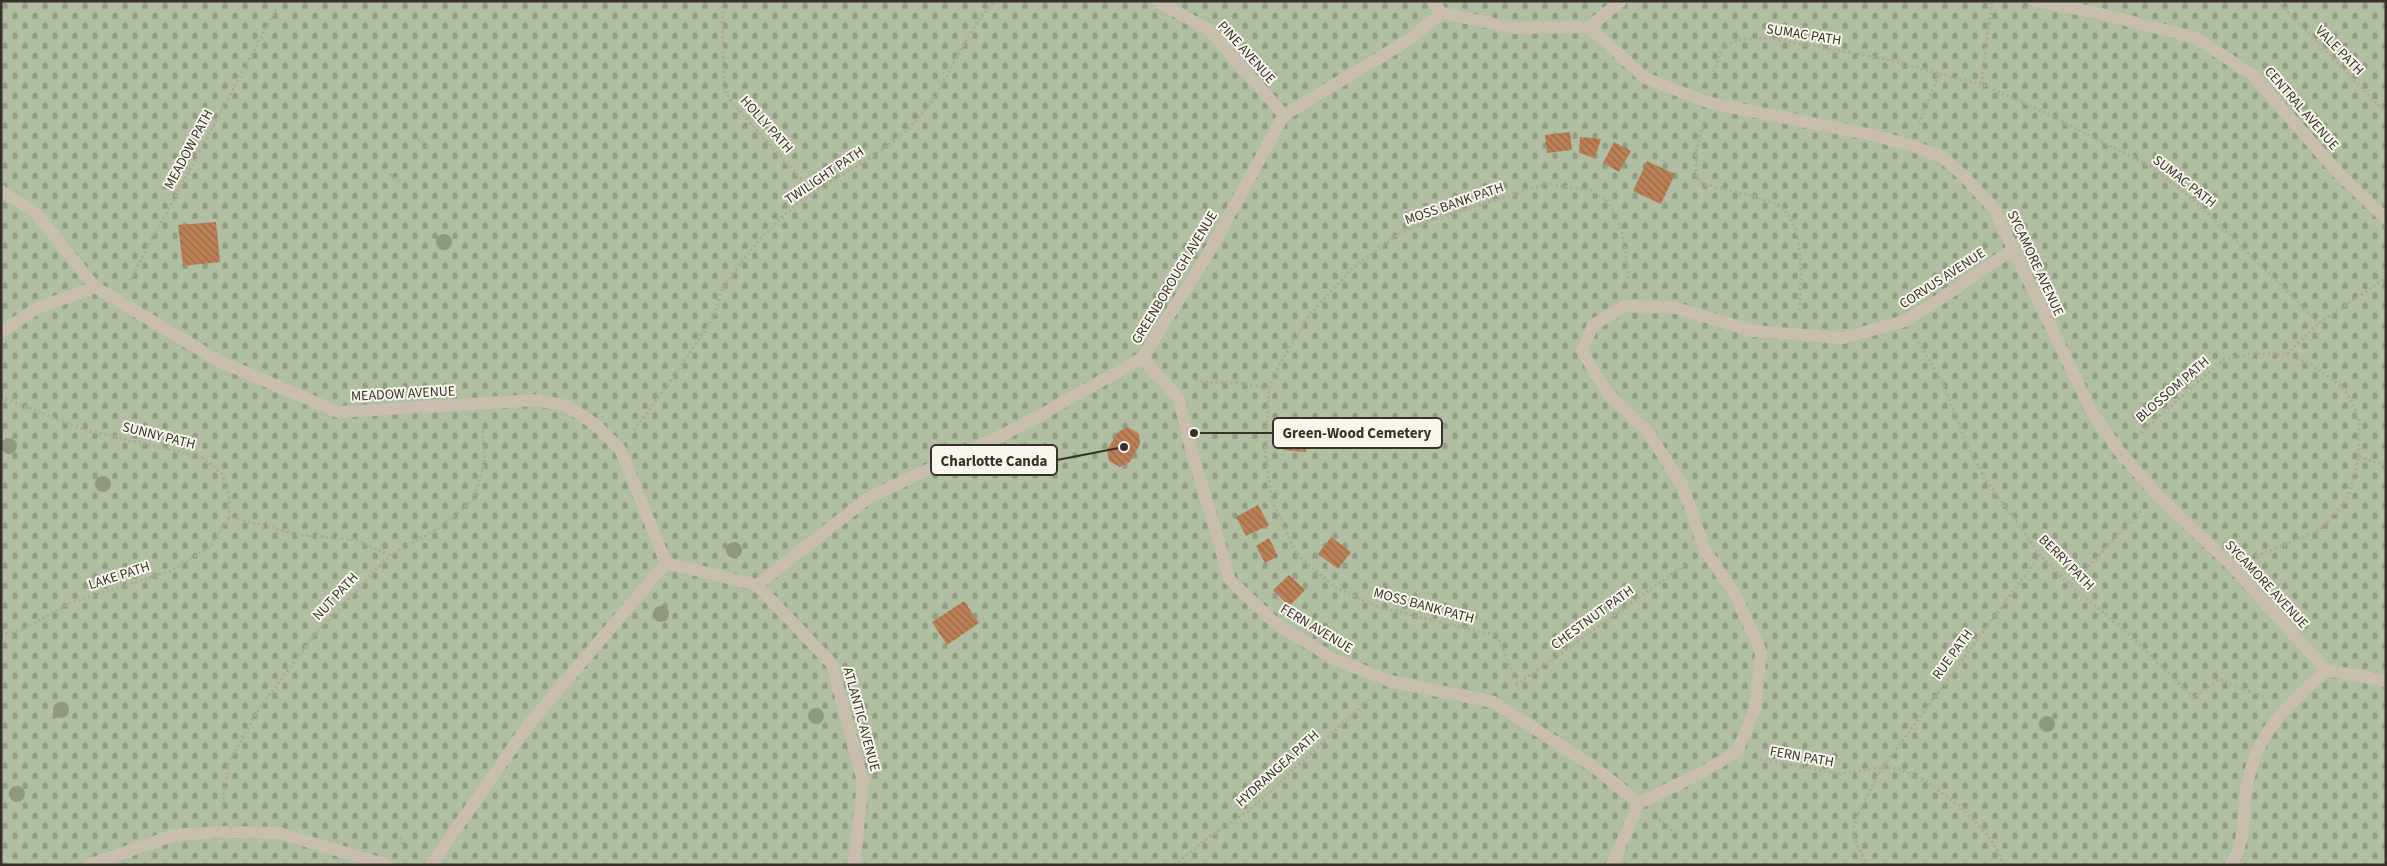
<svg xmlns="http://www.w3.org/2000/svg" width="2387" height="866" font-family="'Source Sans 3',sans-serif">
	<style>
		.cemetery { fill: url(#cemetery-stones) }
		.building { fill: url(#building-back-hatch) }
		.lines { fill: none; stroke-linecap: round; stroke-linejoin: round }
		.path { stroke: #b4a998; stroke-width: 3; stroke-dasharray: 2.5 2.5; stroke-linecap: butt }
		.minor { stroke: #c9bead; stroke-width: 12 }
		.tree { fill: #909880 }
		.labels { text-anchor: middle; stroke-width: 4; stroke-linejoin: round; paint-order: stroke }
		.street-label { font-size: 14px; fill: #38312b; stroke: #f9f6ed }
		.leader { fill: none; stroke: #38312b; stroke-width: 2 }
		.callout-dot { fill: #38312b; stroke: #f9f6ed; stroke-width: 2 }
		.callout { fill: #f9f6ed; stroke: #38312b; stroke-width: 2 }
		.callout-label { font-size: 15px; text-anchor: middle; font-weight: bold; fill: #38312b }
	</style>
	<defs>
		<pattern id="cemetery-stones" width="16" height="16" patternUnits="userSpaceOnUse" patternTransform="scale(1.25)"><rect width="16" height="16" fill="#b0bfa2"/><path d="M2 7V4a2 2 0 0 1 4 0v3zM10 15v-3a2 2 0 0 1 4 0v3z" fill="#909c84"/></pattern>
		<pattern id="building-back-hatch" width="6" height="6" patternUnits="userSpaceOnUse" patternTransform="scale(1.25)"><rect width="6" height="6" fill="#bb7f55"/><path d="M-1 5l2 2M0 0l6 6M5-1l2 2" fill="none" stroke="#996947"/></pattern>
	</defs>
	<rect width="100%" height="100%" fill="#f1ece1"/>
	<rect class="cemetery" x="1" y="1" width="2385" height="864"/>
	<g class="building">
		<polygon points="1570,132 1572,150 1547,153 1545,135"/>
		<polygon points="1580,137 1601,139 1595,158 1579,153"/>
		<polygon points="1614,142 1631,151 1619,172 1603,163"/>
		<polygon points="1647,161 1675,174 1661,204 1633,191"/>
		<polygon points="216,222 220,262 183,266 178,225"/>
		<polygon points="1128,427 1139,434 1140,444 1130,462 1120,467 1109,461 1107,450 1118,432"/>
		<polygon points="1286,429 1308,431 1306,452 1283,450"/>
		<polygon points="1258,505 1269,525 1246,536 1236,517"/>
		<polygon points="1331,537 1351,552 1338,569 1318,554"/>
		<polygon points="1269,538 1278,556 1265,563 1256,546"/>
		<polygon points="1289,575 1305,590 1289,606 1273,590"/>
		<polygon points="964,601 979,623 947,645 932,622"/>
	</g>
	<g class="lines">
		<g class="path">
			<polyline points="722,1 724,89 732,103 814,193"/>
			<polyline points="2277,1 2386,113"/>
			<polyline points="1712,77 1723,46 1742,39 1768,38 1890,60 1939,74 1981,84 2037,109 2150,166 2194,200 2319,323"/>
			<polyline points="1981,84 1992,1"/>
			<polyline points="1919,124 1939,74"/>
			<path d="M 1703,125 L 1696,151 L 1696,177 L 1703,184 C 1719,188 1770,199 1781,207 C 1806,227 1801,283 1799,311"/>
			<polyline points="418,139 430,149"/>
			<polyline points="390,174 401,184"/>
			<polyline points="130,280 277,8"/>
			<polyline points="1918,342 1943,383 1967,445 1984,477 2040,555 2068,583 2124,630 2194,698 2219,679 2264,697"/>
			<polyline points="2287,354 2319,323 2386,278"/>
			<polyline points="1196,379 1204,382 1241,383 1269,389"/>
			<polyline points="1,397 85,430 202,457 223,475 229,497 229,517 300,535 357,540 389,555"/>
			<path d="M 634,430 C 661,394 688,357 712,319 C 718,309 718,296 724,287 C 740,262 761,237 782,217 C 827,175 892,157 929,105 C 947,81 975,14 997,1"/>
			<polyline points="2137,436 2224,359 2253,354 2287,354 2308,363 2343,387 2353,404 2359,421 2359,457 2348,497 2334,515 2316,532 2254,557"/>
			<polyline points="2359,457 2386,465"/>
			<polyline points="2071,585 2141,511"/>
			<polyline points="1,635 26,628 70,603 170,571 210,547 229,517"/>
			<polyline points="1517,684 1498,636 1378,607 1335,587 1297,555 1272,501 1265,451 1269,389 1279,365 1310,314 1353,268 1400,233 1429,221 1546,184 1591,190 1607,200 1616,215 1624,239 1629,281"/>
			<polyline points="1516,685 1686,564"/>
			<polyline points="1760,759 1840,774 1883,767 1899,769 1924,780 1961,807 1991,839 2004,865"/>
			<polyline points="222,809 229,762 260,707 318,631 390,555 439,528 473,500 485,461 482,426"/>
			<polyline points="1659,819 1676,833"/>
			<polyline points="401,837 402,844"/>
			<polyline points="1174,865 1208,838 1250,810 1369,699"/>
			<path d="M 1868,865 C 1863,856 1856,845 1854,836 C 1850,820 1875,782 1883,767 L 2040,555"/>
		</g>
		<g class="minor">
			<polyline points="1157,1 1209,30 1284,115"/>
			<polyline points="1432,1 1442,13 1514,28 1589,27 1645,78 1710,103 1872,135 1910,145 1942,157 1964,176 1994,209 2092,412 2119,451 2161,499 2230,564 2326,670 2386,681"/>
			<polyline points="2036,1 2092,12 2194,37 2253,75 2338,173 2386,219"/>
			<polyline points="1589,27 1621,1"/>
			<polyline points="1,191 35,212 95,287"/>
			<polyline points="1,332 38,308 95,287 219,361 338,412 537,400 567,406 596,425 620,449 666,563"/>
			<polyline points="1142,358 1179,399 1192,452 1230,580 1275,623 1334,659 1389,681 1493,702 1594,767 1639,803"/>
			<polyline points="666,563 757,585 832,664 863,782 854,865"/>
			<polyline points="757,585 868,498 1023,425 1142,358 1208,254 1284,115 1407,41 1442,13"/>
			<polyline points="88,865 175,835 218,832 279,833 387,865"/>
			<polyline points="431,865 529,724 666,563"/>
			<polyline points="1612,865 1639,803 1697,775 1737,752 1755,709 1761,652 1737,598 1705,550 1683,487 1648,432 1608,394 1582,351 1593,325 1625,306 1676,308 1753,331 1843,338 1905,321 1939,300 2013,249"/>
			<path d="M 2231,865 C 2248,838 2241,809 2248,780 C 2260,727 2289,704 2326,670"/>
		</g>
	</g>
	<g class="tree">
		<circle cx="444" cy="242" r="8"/>
		<circle cx="9" cy="446" r="8"/>
		<circle cx="103" cy="484" r="8"/>
		<circle cx="734" cy="550" r="8"/>
		<circle cx="661" cy="614" r="8"/>
		<circle cx="61" cy="710" r="8"/>
		<circle cx="816" cy="716" r="8"/>
		<circle cx="2047" cy="724" r="8"/>
		<circle cx="17" cy="794" r="8"/>
	</g>
	<g class="labels">
		<g class="street-label">
			<text transform="translate(1804 34) rotate(9)" y="5">SUMAC PATH</text>
			<text transform="translate(2340 50) rotate(46)" y="5">VALE PATH</text>
			<text transform="translate(1247 52) rotate(48)" y="5">PINE AVENUE</text>
			<text transform="translate(2302 108) rotate(49)" y="5">CENTRAL AVENUE</text>
			<text transform="translate(767 124) rotate(48)" y="5">HOLLY PATH</text>
			<text transform="translate(188 149) rotate(-62)" y="5">MEADOW PATH</text>
			<text transform="translate(824 175) rotate(-34)" y="5">TWILIGHT PATH</text>
			<text transform="translate(2185 181) rotate(38)" y="5">SUMAC PATH</text>
			<text transform="translate(1454 203) rotate(-19)" y="5">MOSS BANK PATH</text>
			<text transform="translate(2036 263) rotate(65)" y="5">SYCAMORE AVENUE</text>
			<text transform="translate(1174 277) rotate(-59)" y="5">GREENBOROUGH AVENUE</text>
			<text transform="translate(1942 278) rotate(-33)" y="5">CORVUS AVENUE</text>
			<text transform="translate(2172 389) rotate(-41)" y="5">BLOSSOM PATH</text>
			<text transform="translate(403 393) rotate(-3)" y="5">MEADOW AVENUE</text>
			<text transform="translate(159 435) rotate(14)" y="5">SUNNY PATH</text>
			<text transform="translate(2067 562) rotate(45)" y="5">BERRY PATH</text>
			<text transform="translate(119 575) rotate(-18)" y="5">LAKE PATH</text>
			<text transform="translate(2267 584) rotate(47)" y="5">SYCAMORE AVENUE</text>
			<text transform="translate(335 596) rotate(-47)" y="5">NUT PATH</text>
			<text transform="translate(1424 605) rotate(15)" y="5">MOSS BANK PATH</text>
			<text transform="translate(1592 617) rotate(-36)" y="5">CHESTNUT PATH</text>
			<text transform="translate(1317 628) rotate(31)" y="5">FERN AVENUE</text>
			<text transform="translate(1952 654) rotate(-54)" y="5">RUE PATH</text>
			<text transform="translate(862 719) rotate(75)" y="5">ATLANTIC AVENUE</text>
			<text transform="translate(1802 756) rotate(10)" y="5">FERN PATH</text>
			<text transform="translate(1277 768) rotate(-42)" y="5">HYDRANGEA PATH</text>
		</g>
	</g>
	<path class="leader" d="M1194 433L1273 433M1124 447L1057 460"/>
	<g class="callout-dot">
		<circle cx="1194" cy="433" r="5"/>
		<circle cx="1124" cy="447" r="5"/>
	</g>
	<g class="callout">
		<rect x="1273" y="418" width="169" height="30" rx="5"/>
		<rect x="931" y="445" width="126" height="30" rx="5"/>
	</g>
	<g class="callout-label">
		<text x="1357" y="438">Green-Wood Cemetery</text>
		<text x="994" y="466">Charlotte Canda</text>
	</g>
	<rect width="2387" height="866" fill="none" stroke="#38312b" stroke-width="5"/>
</svg>
